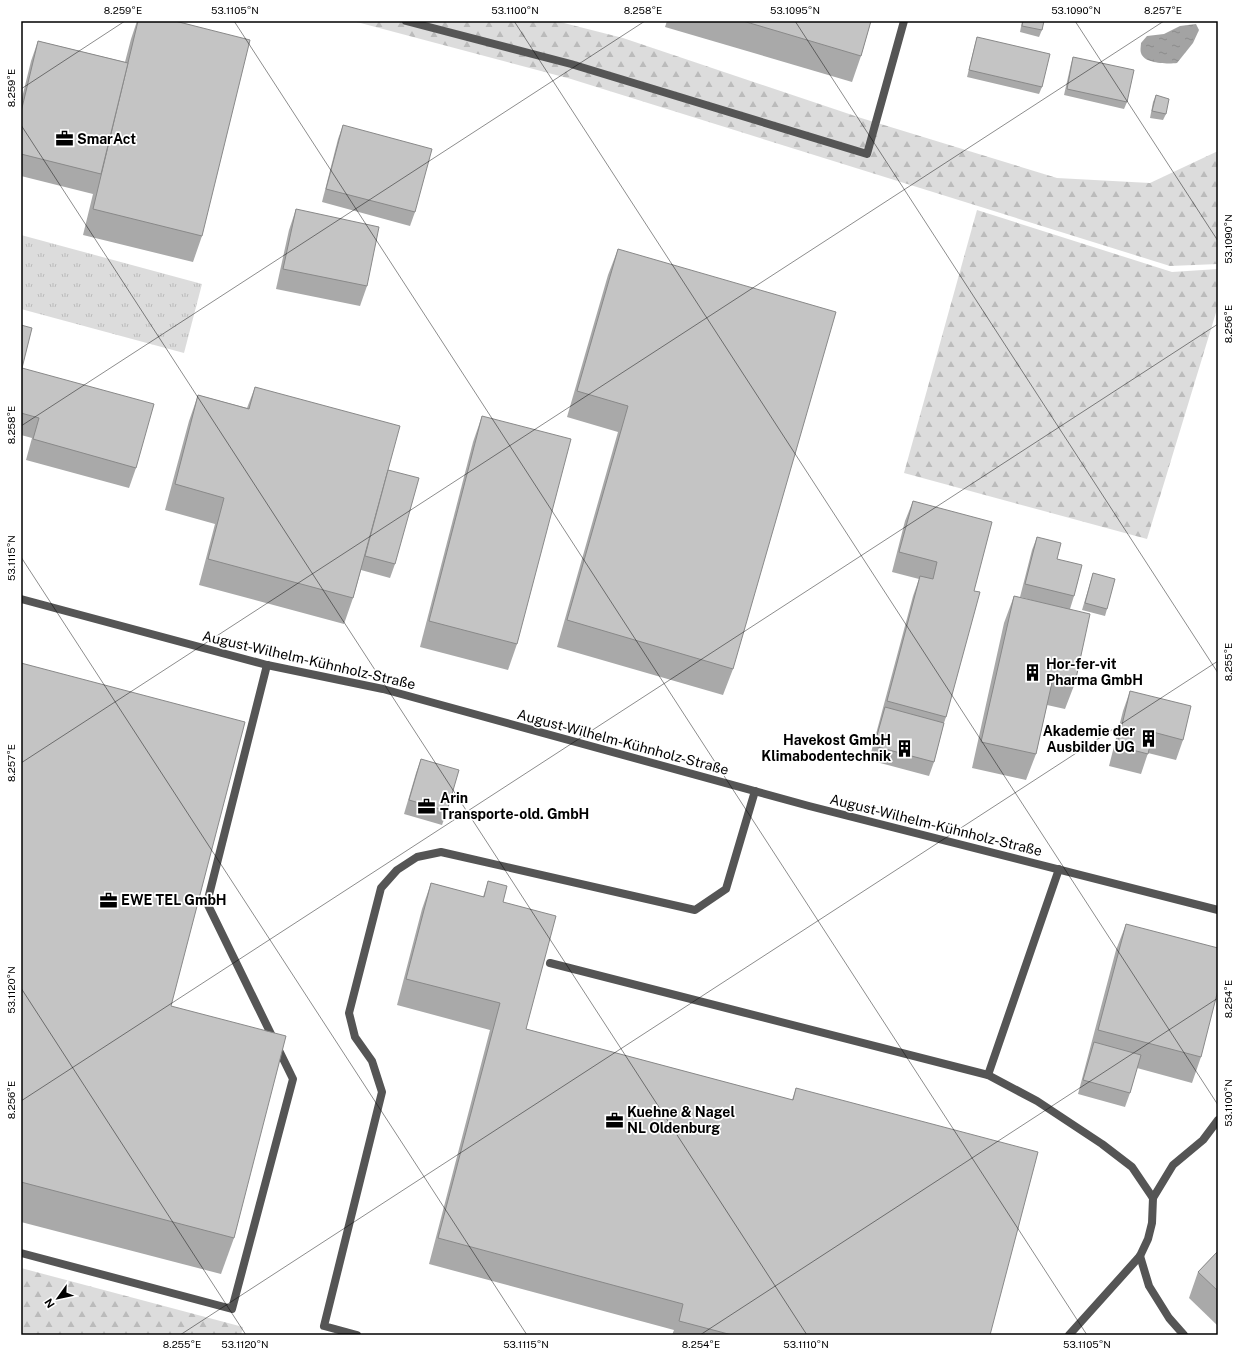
<svg xmlns="http://www.w3.org/2000/svg" width="1239" height="1356" font-family="'Public Sans',sans-serif">
	<style>
		.grass { fill: url(#grass-tufts) }
		.forest { fill: url(#forest-firs) }
		.water { fill: url(#water-ripples) }
		.lines { fill: none; stroke-linecap: round; stroke-linejoin: round }
		.lane { stroke: #555; stroke-width: 8 }
		.street { stroke: #555; stroke-width: 8 }
		.wall { fill: #a9a9a9 }
		.building { fill: #c4c4c4; stroke: #898989 }
		.ticks { fill: none; stroke: #000; stroke-width: 1; stroke-opacity: 0.45 }
		.labels { text-anchor: middle; stroke-width: 3.5; stroke-linejoin: round; paint-order: stroke }
		.poi-label { font-size: 14px; font-weight: bold; fill: #000; stroke: #fff; text-anchor: start }
		.street-label { font-size: 14px; fill: #000; stroke: #fff }
		.neatline { fill: none; stroke: #000; stroke-width: 1.5 }
		.ticks-label { font-size: 10px; text-anchor: middle; fill: #000 }
	</style>
	<defs>
		<pattern id="grass-tufts" width="24" height="20" patternUnits="userSpaceOnUse"><rect width="24" height="20" fill="#dcdcdc"/><path d="M3 7l-1-3M5 7V3M7 7l1-3M15 17l-1-3M17 17v-4M19 17l1-3" fill="none" stroke="#bbb"/></pattern>
		<pattern id="forest-firs" width="22" height="20" patternUnits="userSpaceOnUse"><rect width="22" height="20" fill="#dcdcdc"/><path d="M5 1l3.5 6h-7zM16 11l3.5 6h-7z" fill="#bbb"/></pattern>
		<pattern id="water-ripples" width="26" height="14" patternUnits="userSpaceOnUse"><rect width="26" height="14" fill="#a3a3a3"/><path d="M2 4q2-2 4 0t4 0M15 11q2-2 4 0t4 0" fill="none" stroke="#8b8b8b"/></pattern>
	</defs>
	<rect width="100%" height="100%" fill="#fff"/>
	<polygon class="grass" points="21,235 202,284 184,353 21,309"/>
	<g class="forest">
		<polygon points="353,21 556,21 623,38 861,118 1057,178 1150,183 1218,151 1218,264 1170,266 571,79"/>
		<polygon points="977,210 1172,272 1218,269 1218,306 1147,539 904,473"/>
		<polygon points="21,1268 243,1327 241,1335 21,1335"/>
	</g>
	<path class="water" d="M 1196,24 L 1199,30 L 1193,43 L 1177,63 C 1168,64 1144,64 1141,53 C 1140,50 1141,45 1141,43 L 1147,36 L 1164,34 L 1180,26 Z"/>
	<g class="lines">
		<g class="lane">
			<polyline points="406,21 571,64 867,154 904,21"/>
			<polyline points="550,963 988,1075 1037,1101 1102,1144 1132,1167 1153,1198 1152,1223 1148,1239 1140,1256 1069,1335"/>
			<polyline points="988,1075 1059,869"/>
			<polyline points="1153,1198 1173,1165 1203,1140 1218,1120"/>
			<polyline points="21,1253 232,1309 293,1079 207,903 267,665"/>
			<polyline points="1140,1256 1149,1286 1169,1318 1184,1335"/>
			<polyline points="357,1335 324,1326 382,1092 372,1061 355,1037 349,1013 381,888 397,870 417,857 441,852 695,910 726,889 755,791"/>
		</g>
		<polyline class="street" points="21,599 267,665 383,689 809,806 1218,910"/>
	</g>
	<g class="wall">
		<polygon points="137,21 175,21 202,236 193,262 83,235 93,194 21,176 21,102 31,61 38,41 125,62 131,39"/>
		<polygon points="667,21 871,21 861,56 852,82 665,27"/>
		<polygon points="1022,21 1044,21 1042,30 1039,37 1020,32"/>
		<polygon points="977,37 1042,87 1039,94 967,77 975,44"/>
		<polygon points="1073,57 1127,102 1124,109 1064,95 1071,64"/>
		<polygon points="1156,95 1166,114 1163,120 1150,118 1153,102"/>
		<polygon points="343,125 415,212 410,226 322,202 338,139"/>
		<polygon points="296,209 367,286 360,306 276,289 289,230"/>
		<polygon points="618,249 733,669 723,695 557,647 618,432 567,417 608,275"/>
		<polygon points="21,325 22,368 136,468 129,488 26,460 32,438 21,435"/>
		<polygon points="255,387 388,470 395,564 390,578 361,570 353,598 344,624 199,585 215,524 165,510 189,421 198,395 247,408"/>
		<polygon points="482,416 517,644 508,670 420,647 473,442"/>
		<polygon points="913,501 974,591 946,717 944,723 934,762 929,776 869,760 913,596 919,579 892,572 905,521"/>
		<polygon points="1037,537 1057,559 1074,596 1070,609 1075,683 1065,709 1047,705 1036,754 1026,780 972,768 1004,623 1014,596 1039,602 1020,597 1032,550"/>
		<polygon points="1093,573 1107,609 1105,616 1082,610 1091,580"/>
		<polygon points="21,663 171,1006 234,1238 221,1274 21,1222"/>
		<polygon points="1130,691 1183,740 1176,760 1148,753 1141,774 1109,766 1123,711"/>
		<polygon points="421,759 447,811 442,825 404,814 416,773"/>
		<polygon points="488,881 503,902 526,1029 792,1100 796,1088 990,1335 672,1335 674,1330 429,1264 490,1030 397,1005 422,909 431,883 483,897"/>
		<polygon points="1126,924 1201,1057 1192,1083 1137,1068 1130,1093 1125,1107 1078,1094 1116,950"/>
		<polygon points="1218,1251 1218,1326 1189,1298 1198,1272"/>
	</g>
	<g class="building">
		<polygon points="138,21 175,21 250,40 202,236 93,209"/>
		<polygon points="743,21 871,21 861,56"/>
		<polygon points="1023,21 1044,21 1042,30 1022,26"/>
		<polygon points="977,37 1050,54 1042,87 969,70"/>
		<polygon points="38,41 128,63 101,174 21,154 21,112"/>
		<polygon points="1073,57 1134,70 1127,102 1067,89"/>
		<polygon points="1156,95 1169,99 1166,114 1152,111"/>
		<polygon points="343,125 432,149 415,212 326,189"/>
		<polygon points="296,209 379,227 367,286 283,269"/>
		<polygon points="618,249 836,312 733,669 567,620 628,406 577,391"/>
		<polygon points="21,325 32,328 21,372"/>
		<polygon points="22,368 154,404 136,468 33,439 39,418 21,413 21,372"/>
		<polygon points="255,387 400,426 353,598 208,559 224,498 175,484 198,395 249,409"/>
		<polygon points="482,416 571,439 517,644 429,621"/>
		<polygon points="388,470 419,478 395,564 365,556"/>
		<polygon points="913,501 992,522 974,591 980,592 946,717 887,701 920,576 933,579 937,562 899,552"/>
		<polygon points="1037,537 1061,543 1057,559 1082,565 1074,596 1025,584"/>
		<polygon points="1093,573 1115,579 1107,609 1085,603"/>
		<polygon points="1014,596 1090,614 1075,683 1053,678 1036,754 981,742"/>
		<polygon points="21,663 245,722 171,1006 286,1036 234,1238 21,1182"/>
		<polygon points="1130,691 1191,706 1183,740 1153,732 1148,754 1117,746"/>
		<polygon points="885,707 944,723 934,762 874,746"/>
		<polygon points="421,759 459,770 447,811 409,800"/>
		<polygon points="488,881 507,886 503,902 556,916 526,1029 793,1100 796,1088 1038,1152 990,1335 732,1335 679,1321 683,1304 438,1238 500,1003 406,979 431,883 484,897"/>
		<polygon points="1126,924 1218,948 1218,990 1201,1057 1098,1030"/>
		<polygon points="1094,1042 1141,1055 1130,1093 1083,1080"/>
		<polygon points="1218,1251 1218,1291 1198,1272"/>
	</g>
	<path class="ticks" d="M 234,21 L 1087,1335M 514,21 L 1218,1105M 795,21 L 1218,673M 1075,21 L 1218,241M 21,89 L 125,21M 21,125 L 807,1335M 21,426 L 645,21M 21,557 L 527,1335M 21,763 L 1164,21M 21,988 L 246,1335M 21,1101 L 1218,324M 180,1335 L 1218,661M 700,1335 L 1218,998"/>
	<defs>
		<symbol id="office-bare" viewBox="-9 -9 18 18"><path d="M-6-3h4V-5.5h4V-3h4V5H-6ZM-1-4.5V-3h2v-1.5ZM-6 0V1H6V0Z" fill="#000" stroke="#fff" stroke-width="2.5" paint-order="stroke"/></symbol>
		<symbol id="building-bare" viewBox="-9 -9 18 18"><path d="M-4-6H4V6H1V3H-1V6H-4ZM-2.5-4.3h1.7v1.8h-1.7ZM.8-4.3h1.7v1.8H.8ZM-2.5-1h1.7V.8h-1.7ZM.8-1h1.7V.8H.8Z" fill="#000" stroke="#fff" stroke-width="2.5" paint-order="stroke"/></symbol>
	</defs>
	<g fill-rule="evenodd">
		<use href="#office-bare" x="52" y="126" width="25" height="25"/>
		<use href="#building-bare" x="1020" y="660" width="25" height="25"/>
		<use href="#building-bare" x="1136" y="726" width="25" height="25"/>
		<use href="#building-bare" x="892" y="736" width="25" height="25"/>
		<use href="#office-bare" x="414" y="794" width="25" height="25"/>
		<use href="#office-bare" x="96" y="888" width="25" height="25"/>
		<use href="#office-bare" x="602" y="1108" width="25" height="25"/>
	</g>
	<g class="labels">
		<g class="poi-label">
			<text x="77" y="144">SmarAct</text>
			<text x="1046" y="669">Hor-fer-vit<tspan x="1046" dy="16">Pharma GmbH</tspan></text>
			<text x="1135" y="736" text-anchor="end">Akademie der<tspan x="1135" dy="16">Ausbilder UG</tspan></text>
			<text x="891" y="745" text-anchor="end">Havekost GmbH<tspan x="891" dy="16">Klimabodentechnik</tspan></text>
			<text x="440" y="803">Arin<tspan x="440" dy="16">Transporte-old. GmbH</tspan></text>
			<text x="121" y="905">EWE TEL GmbH</text>
			<text x="627" y="1117">Kuehne &amp; Nagel<tspan x="627" dy="16">NL Oldenburg</tspan></text>
		</g>
		<g class="street-label">
			<text transform="translate(309 660) rotate(13)" y="5">August-Wilhelm-Kühnholz-Straße</text>
			<text transform="translate(623 742) rotate(15)" y="5">August-Wilhelm-Kühnholz-Straße</text>
			<text transform="translate(936 825) rotate(14)" y="5">August-Wilhelm-Kühnholz-Straße</text>
		</g>
	</g>
	<rect width="1239" height="1356" fill="none" stroke="#ffffff" stroke-width="44"/>
	<g transform="translate(58 1298) rotate(237)" stroke="#ffffff" stroke-width="3" paint-order="stroke">
	<path d="M0-3L7 15L0 10L-7 15Z" fill="#000000"/>
	<text y="-6" font-size="11" font-weight="bold" text-anchor="middle" fill="#000000">N</text>
	</g>
	<rect x="22" y="22" width="1195" height="1312" class="neatline"/>
	<g class="ticks-label">
		<text x="123" y="14">8.259°E</text>
		<text x="235" y="14">53.1105°N</text>
		<text x="515" y="14">53.1100°N</text>
		<text x="643" y="14">8.258°E</text>
		<text x="795" y="14">53.1095°N</text>
		<text x="1076" y="14">53.1090°N</text>
		<text x="1163" y="14">8.257°E</text>
		<text transform="translate(11 88) rotate(-90)" y="4">8.259°E</text>
		<text transform="translate(1228 239) rotate(-90)" y="4">53.1090°N</text>
		<text transform="translate(1228 324) rotate(-90)" y="4">8.256°E</text>
		<text transform="translate(11 425) rotate(-90)" y="4">8.258°E</text>
		<text transform="translate(11 558) rotate(-90)" y="4">53.1115°N</text>
		<text transform="translate(1228 662) rotate(-90)" y="4">8.255°E</text>
		<text transform="translate(11 763) rotate(-90)" y="4">8.257°E</text>
		<text transform="translate(11 990) rotate(-90)" y="4">53.1120°N</text>
		<text transform="translate(1228 999) rotate(-90)" y="4">8.254°E</text>
		<text transform="translate(11 1100) rotate(-90)" y="4">8.256°E</text>
		<text transform="translate(1228 1103) rotate(-90)" y="4">53.1100°N</text>
		<text x="182" y="1348">8.255°E</text>
		<text x="245" y="1348">53.1120°N</text>
		<text x="526" y="1348">53.1115°N</text>
		<text x="701" y="1348">8.254°E</text>
		<text x="806" y="1348">53.1110°N</text>
		<text x="1087" y="1348">53.1105°N</text>
	</g>
</svg>
